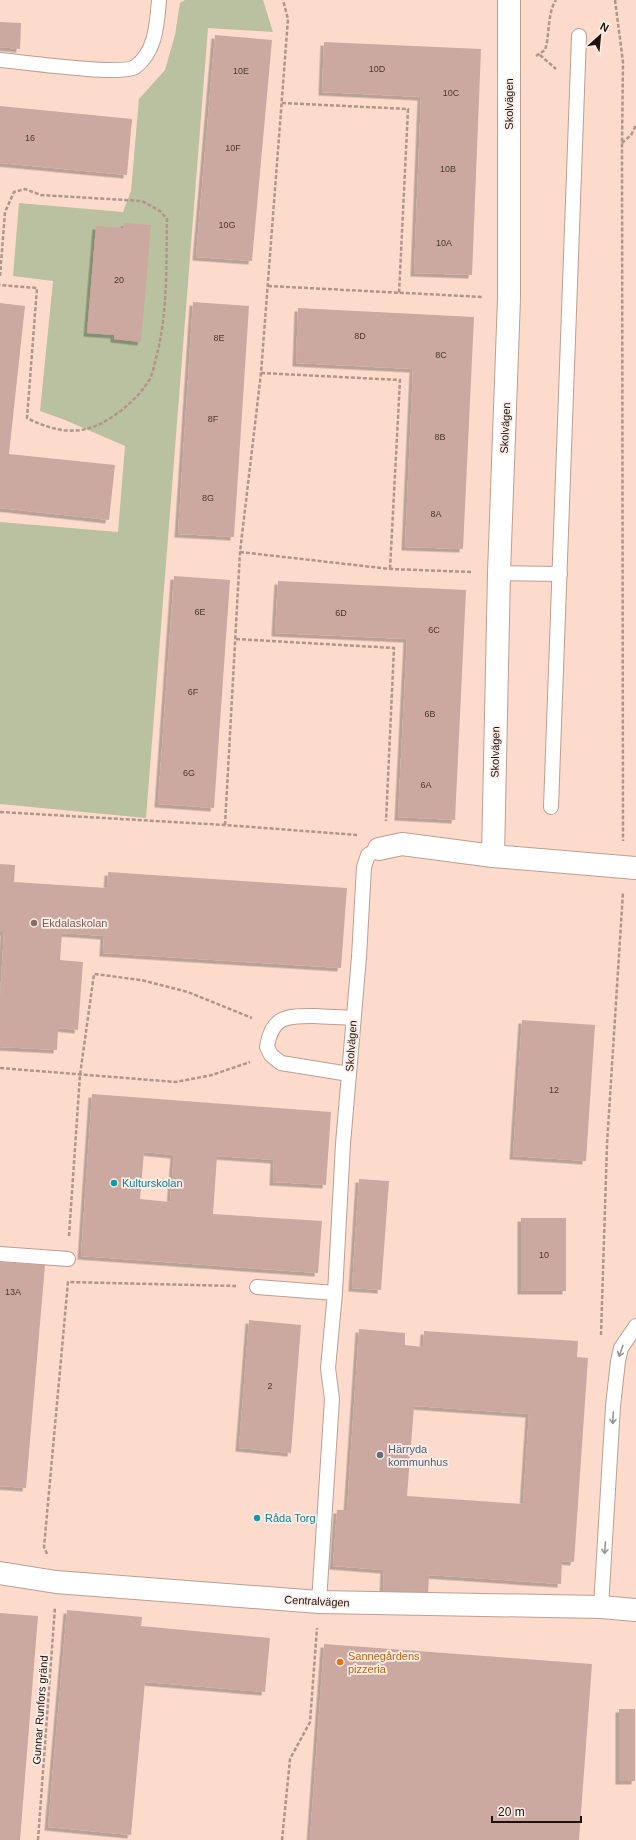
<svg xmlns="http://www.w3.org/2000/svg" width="636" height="1840" font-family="Helvetica,sans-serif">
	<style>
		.green { fill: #bac1a0 }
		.building { fill: #cca9a0; fill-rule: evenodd; filter: url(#shadow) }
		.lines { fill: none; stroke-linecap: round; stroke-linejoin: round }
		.service-casing { stroke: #bd9e90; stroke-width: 16 }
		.minor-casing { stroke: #bd9e90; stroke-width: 24 }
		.path { stroke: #b0968a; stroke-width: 2.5; stroke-dasharray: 4 2; stroke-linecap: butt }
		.service { stroke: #fff; stroke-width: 14 }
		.minor { stroke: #fff; stroke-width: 22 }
		.oneway { stroke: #999492 }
		.education-dot { fill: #8d6e63; stroke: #fbede7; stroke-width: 1.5 }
		.culture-dot { fill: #0f9aa8; stroke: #fbede7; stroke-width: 1.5 }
		.service-dot { fill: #5c6f8a; stroke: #fbede7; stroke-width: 1.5 }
		.food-dot { fill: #e8710a; stroke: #fbede7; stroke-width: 1.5 }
		.labels { text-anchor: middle; stroke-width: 3.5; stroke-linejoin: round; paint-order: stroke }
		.number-label { font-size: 9px; fill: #493831 }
		.street-label { font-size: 11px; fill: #1d120c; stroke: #fbede7 }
		.education-label { font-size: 11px; fill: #785e54; stroke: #fbede7; text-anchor: start }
		.culture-label { font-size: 11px; fill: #0d838f; stroke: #fbede7; text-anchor: start }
		.service-label { font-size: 11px; fill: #4e5e75; stroke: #fbede7; text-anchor: start }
		.food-label { font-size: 11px; fill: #c56008; stroke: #fbede7; text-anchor: start }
	</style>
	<defs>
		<filter id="shadow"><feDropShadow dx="-3.5" dy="3.5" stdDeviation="0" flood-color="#0004"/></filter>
	</defs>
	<rect width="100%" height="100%" fill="#fcdbcc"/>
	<polygon class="green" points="185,0 263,0 273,32 208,28 146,818 0,804 0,522 118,532 125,446 65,420 40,411 53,281 13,276 19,203 123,212 131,191 139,99 165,70 175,35 180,3"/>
	<g class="building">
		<polygon points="0,22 21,23 20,49 0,47"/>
		<polygon points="215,35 272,40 252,261 196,257"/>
		<polygon points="324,42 481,49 472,275 414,273 421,97 322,92"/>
		<polygon points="0,106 132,119 127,175 0,163"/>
		<polygon points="124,223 151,225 141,342 114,339 114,335 87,333 96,226 123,228"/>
		<polygon points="193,302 249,306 234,537 178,534"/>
		<polygon points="0,303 25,306 9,454 115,465 109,520 0,508"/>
		<polygon points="298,308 474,317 463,549 405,547 413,369 296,363"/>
		<polygon points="174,576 230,580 214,808 158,804"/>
		<polygon points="278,581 466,590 455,820 398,817 407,639 275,633"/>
		<polygon points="0,864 15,865 14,882 107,888 108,872 347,888 341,968 103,953 104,936 62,933 60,960 83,962 78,1030 58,1028 57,1050 0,1047 0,998 4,932 0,932"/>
		<polygon points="522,1020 595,1025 586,1161 513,1156"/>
		<path d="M 92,1094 L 331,1112 L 326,1185 L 273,1182 L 274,1160 L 217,1156 L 213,1214 L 322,1221 L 318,1273 L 81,1256 ZM 144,1152 L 174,1155 L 170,1202 L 140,1199 Z"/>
		<polygon points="359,1179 389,1181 381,1290 352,1288"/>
		<rect x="521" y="1218" width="45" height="73"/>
		<polygon points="0,1262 45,1265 26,1488 0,1486"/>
		<polygon points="249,1320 301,1325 291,1453 239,1448"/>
		<path d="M 359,1329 L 405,1333 L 405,1345 L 423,1347 L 424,1331 L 578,1341 L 577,1357 L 588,1358 L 574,1562 L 562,1561 L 561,1584 L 429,1575 L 428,1595 L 383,1592 L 384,1570 L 333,1566 L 337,1510 L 347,1510 ZM 414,1406 L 529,1414 L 523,1504 L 407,1496 Z"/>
		<polygon points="67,1610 142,1617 141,1626 270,1638 265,1692 145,1682 131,1835 48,1827"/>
		<polygon points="0,1613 38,1616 20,1840 0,1840"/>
		<polygon points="324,1644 592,1664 579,1840 310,1840"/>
		<rect x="619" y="1709" width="16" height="72"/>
	</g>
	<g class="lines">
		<defs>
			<g id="service">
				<path d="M 0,60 C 22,62 121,76 135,67 C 156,52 157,23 159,0"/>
				<polyline points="499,573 560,574"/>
				<polyline points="551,807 579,36"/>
				<path d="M 349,1074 L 281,1063 L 271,1055 L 267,1047 C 272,1015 288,1016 315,1016 C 328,1017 341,1017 353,1018"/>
				<polyline points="0,1254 68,1259"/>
				<polyline points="257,1287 335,1293 328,1368 332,1399 319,1602"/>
				<polyline points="335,1293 343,1144 359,957 364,867 368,855 379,849"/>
				<polyline points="601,1607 613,1406 618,1361 621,1348 636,1326"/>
			</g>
			<g id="minor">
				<polyline points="379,849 402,844 493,856 636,868"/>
				<polyline points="493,856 499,573 509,298 509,0"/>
				<polyline points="0,1573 56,1582 319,1602 601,1607 636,1610"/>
			</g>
		</defs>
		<use href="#service" class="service-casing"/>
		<use href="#minor" class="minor-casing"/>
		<g class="path">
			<polyline points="615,0 623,62 622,144 623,841"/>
			<polyline points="540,55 556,69"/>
			<path d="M 536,56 L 545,50 C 550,35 547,13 556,0"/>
			<polyline points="282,103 408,109 399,294"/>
			<polyline points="622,143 631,135 636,125"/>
			<path d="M 0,276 L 5,212 L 14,192 L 25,189 L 41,195 L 142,201 L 160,211 L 167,219 C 166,265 168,314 156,358 C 154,365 153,373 150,379 C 140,395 127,407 112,417 C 83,437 57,433 27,418 L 37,288 L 0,285"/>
			<polyline points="268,286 483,297"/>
			<polyline points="261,373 400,380 390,569"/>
			<polyline points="240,552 390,569 472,572"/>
			<polyline points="236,639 394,648 386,821"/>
			<polyline points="0,812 225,825 357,835"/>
			<polyline points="225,825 240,552 261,373 288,19 283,0"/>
			<polyline points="0,1068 176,1082 212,1075 250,1062"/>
			<polyline points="69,1236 80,1075 94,974 141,980 188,992 252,1018"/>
			<polyline points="601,1335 607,1144 623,892"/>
			<polyline points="47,1554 44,1547 68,1282 236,1286"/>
			<polyline points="38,1840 55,1607"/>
			<polyline points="282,1840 290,1759 310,1722 317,1628"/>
		</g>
		<use href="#service" class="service"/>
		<use href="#minor" class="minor"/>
	</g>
	<defs><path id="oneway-shaft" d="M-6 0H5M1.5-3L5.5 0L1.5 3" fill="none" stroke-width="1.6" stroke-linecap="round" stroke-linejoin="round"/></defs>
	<g class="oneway">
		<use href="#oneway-shaft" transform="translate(621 1351) rotate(109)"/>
		<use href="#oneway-shaft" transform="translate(613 1418) rotate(92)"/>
		<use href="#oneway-shaft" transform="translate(605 1548) rotate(94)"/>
	</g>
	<circle class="education-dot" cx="34" cy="923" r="4"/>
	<g class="culture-dot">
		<circle cx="114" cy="1183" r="4"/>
		<circle cx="257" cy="1518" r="4"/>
	</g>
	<circle class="service-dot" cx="380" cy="1455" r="4"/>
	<circle class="food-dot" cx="340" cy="1662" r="4"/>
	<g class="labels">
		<g class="number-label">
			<text x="377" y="72">10D</text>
			<text x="241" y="74">10E</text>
			<text x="451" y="96">10C</text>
			<text x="30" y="141">16</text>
			<text x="233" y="151">10F</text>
			<text x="448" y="172">10B</text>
			<text x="227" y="228">10G</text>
			<text x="444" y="246">10A</text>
			<text x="119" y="283">20</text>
			<text x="360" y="339">8D</text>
			<text x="219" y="341">8E</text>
			<text x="441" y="358">8C</text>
			<text x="213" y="422">8F</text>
			<text x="440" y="440">8B</text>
			<text x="208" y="501">8G</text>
			<text x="436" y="517">8A</text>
			<text x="200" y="615">6E</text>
			<text x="341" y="616">6D</text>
			<text x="434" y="633">6C</text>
			<text x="193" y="695">6F</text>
			<text x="430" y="717">6B</text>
			<text x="189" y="776">6G</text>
			<text x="426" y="788">6A</text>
			<text x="554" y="1093">12</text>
			<text x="544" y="1258">10</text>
			<text x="13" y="1295">13A</text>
			<text x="270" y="1389">2</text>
		</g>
		<g class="street-label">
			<text transform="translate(509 104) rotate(-90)" y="4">Skolvägen</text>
			<text transform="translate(505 428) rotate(-87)" y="4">Skolvägen</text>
			<text transform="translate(495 752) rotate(-89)" y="4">Skolvägen</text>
			<text transform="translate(351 1046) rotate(-86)" y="4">Skolvägen</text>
			<text transform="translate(317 1601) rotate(3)" y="4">Centralvägen</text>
			<text transform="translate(40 1710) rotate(-86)" y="4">Gunnar Runfors gränd</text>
		</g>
		<g class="education-label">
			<text x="42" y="927">Ekdalaskolan</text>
		</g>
		<g class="culture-label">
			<text x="122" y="1187">Kulturskolan</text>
			<text x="265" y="1522">Råda Torg</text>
		</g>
		<g class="service-label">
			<text x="388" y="1453">Härryda<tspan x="388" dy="13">kommunhus</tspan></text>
		</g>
		<g class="food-label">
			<text x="348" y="1660">Sannegårdens<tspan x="348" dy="13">pizzeria</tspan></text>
		</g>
	</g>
	<g transform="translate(600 36) rotate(27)" stroke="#fbede7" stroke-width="3" paint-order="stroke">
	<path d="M0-3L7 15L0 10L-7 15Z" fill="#1d120c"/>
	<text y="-6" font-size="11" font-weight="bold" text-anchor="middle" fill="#1d120c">N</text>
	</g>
	<path d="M492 1816v6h89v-6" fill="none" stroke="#1d120c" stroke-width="2"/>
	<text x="498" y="1816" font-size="12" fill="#1d120c" stroke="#fbede7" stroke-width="3" paint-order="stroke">20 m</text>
</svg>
